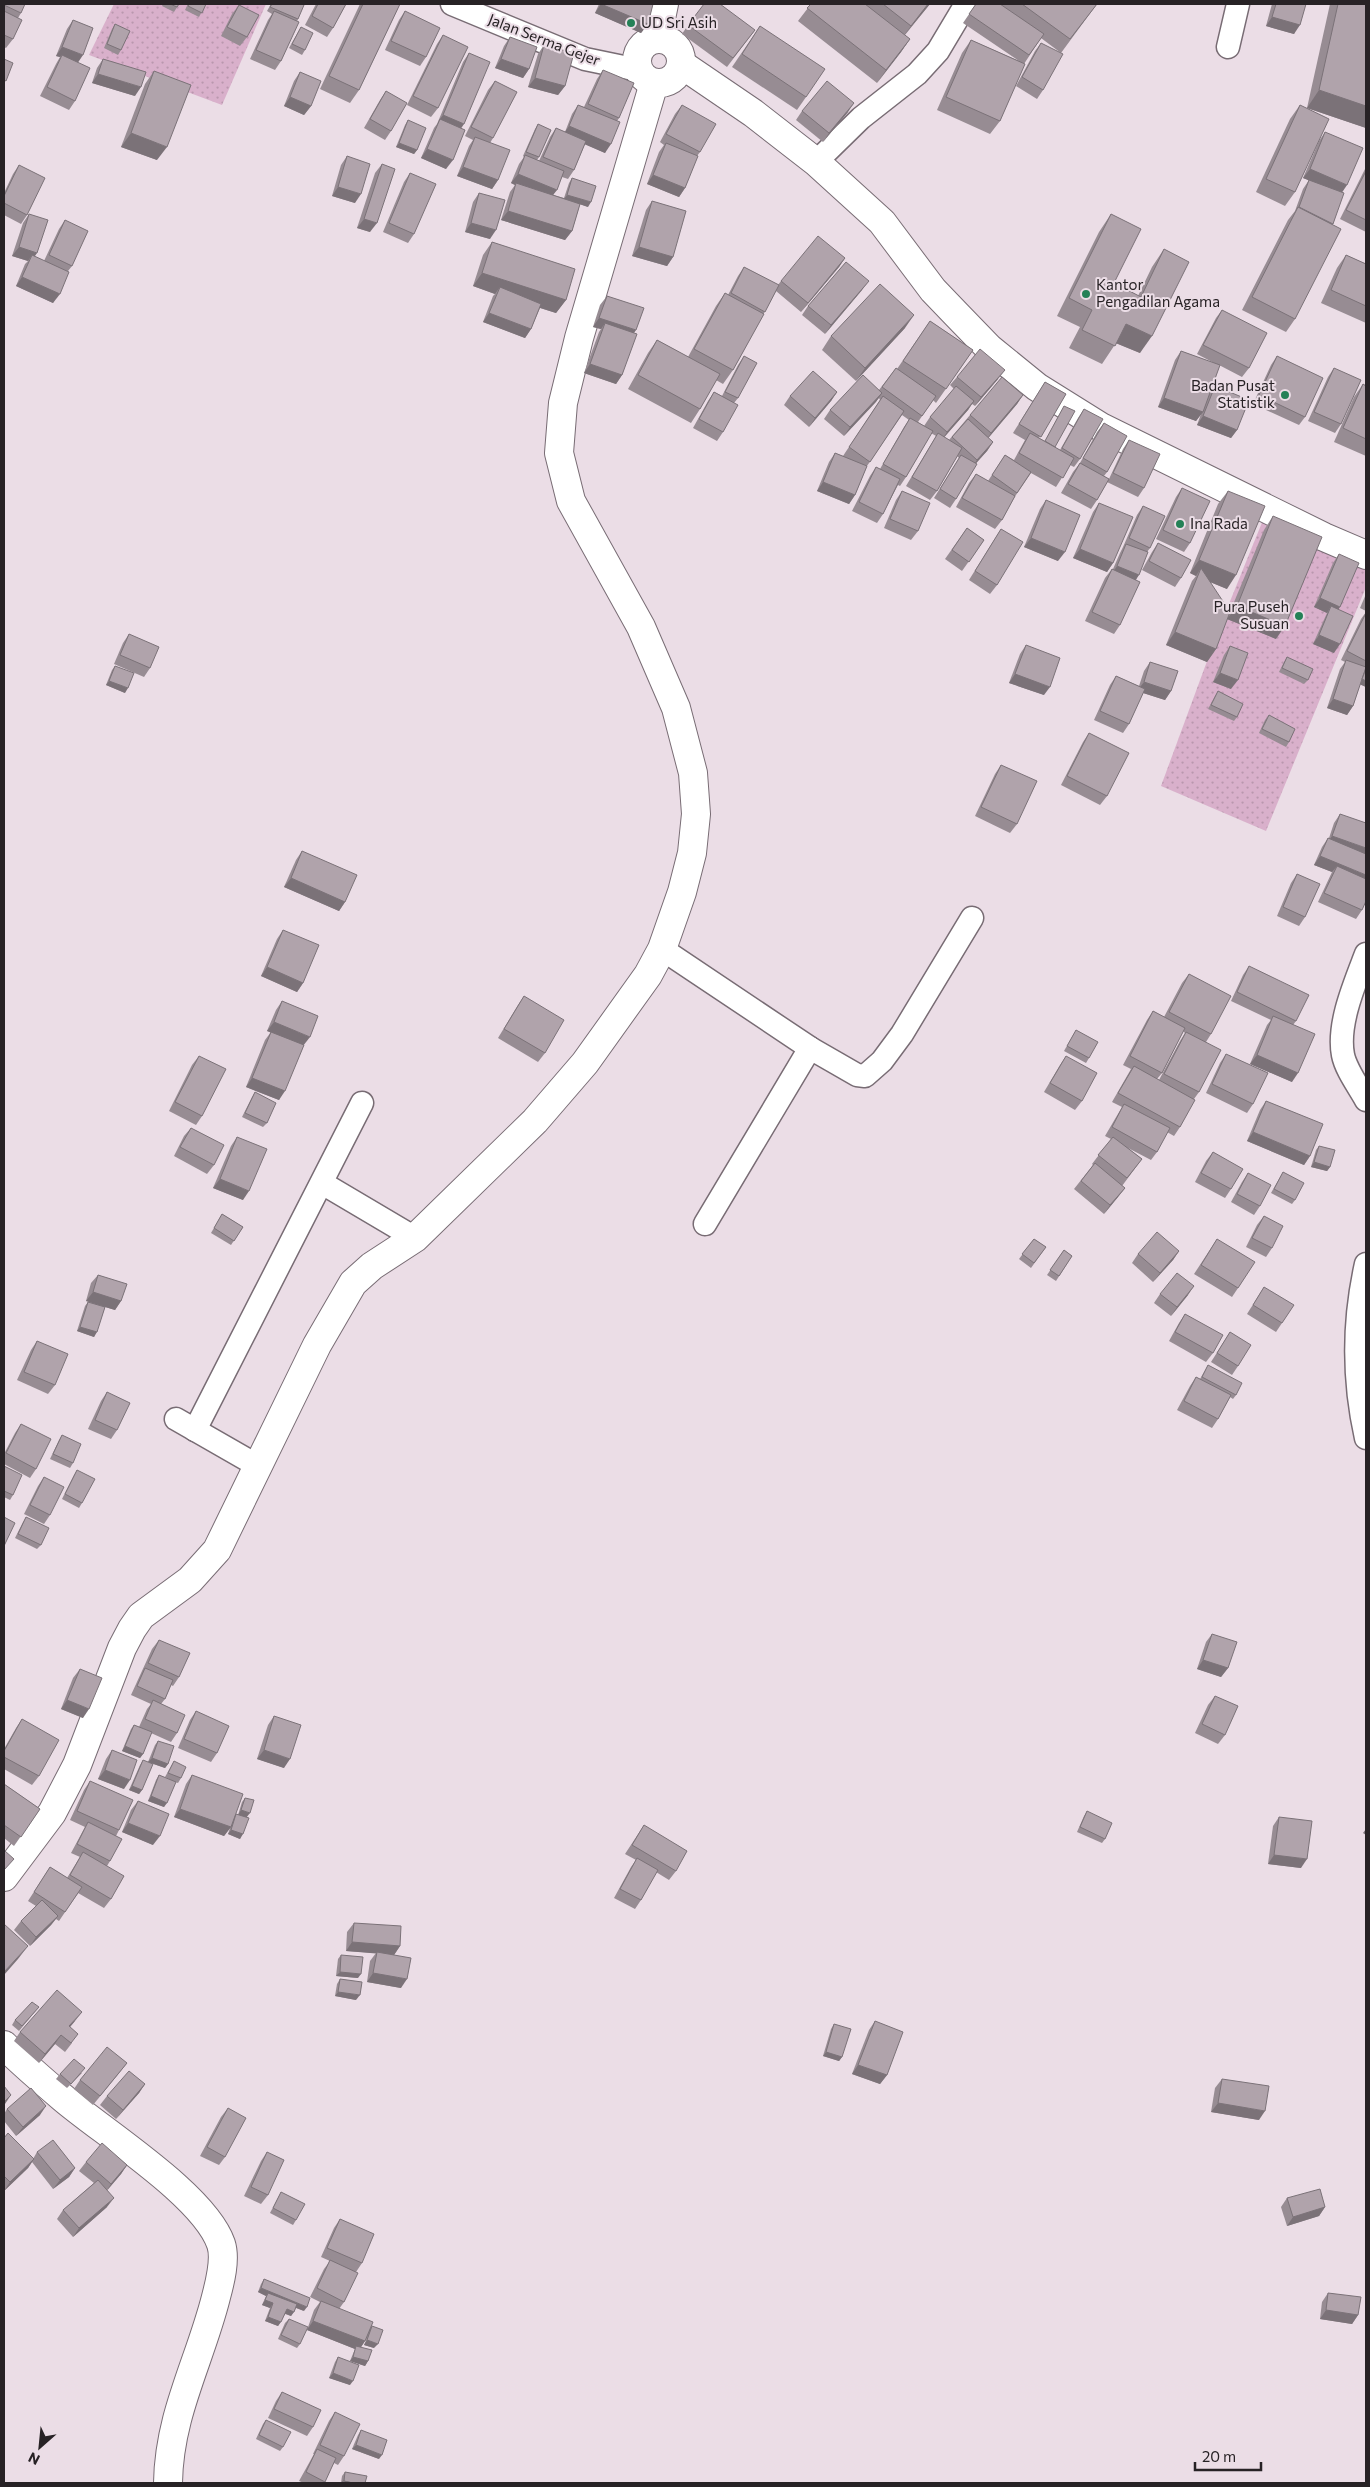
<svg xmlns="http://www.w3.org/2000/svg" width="1370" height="2487" font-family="Commissioner,sans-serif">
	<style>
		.grass { fill: url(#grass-dots) }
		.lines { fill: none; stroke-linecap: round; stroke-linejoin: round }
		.minor-casing { stroke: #786c74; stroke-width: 25 }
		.tertiary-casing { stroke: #786c74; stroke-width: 30 }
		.minor { stroke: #fff; stroke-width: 22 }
		.tertiary { stroke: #fff; stroke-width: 28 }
		.wall { fill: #978c93; fill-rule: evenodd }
		.shaded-wall { fill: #7b7278 }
		.building { fill: #b0a3ab; stroke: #7b7278 }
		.poi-dot { fill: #248157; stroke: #ebdde6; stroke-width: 2 }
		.labels { text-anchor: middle; stroke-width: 4; stroke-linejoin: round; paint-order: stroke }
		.poi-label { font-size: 15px; fill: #272225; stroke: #ebdde6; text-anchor: start }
		.street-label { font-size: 15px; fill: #272225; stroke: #ebdde6 }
	</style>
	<defs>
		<pattern id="grass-dots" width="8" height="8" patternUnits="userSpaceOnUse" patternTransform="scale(1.25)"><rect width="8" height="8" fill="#d9b0cb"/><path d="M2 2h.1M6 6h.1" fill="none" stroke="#ba97ae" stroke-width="1.8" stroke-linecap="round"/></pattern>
	</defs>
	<rect width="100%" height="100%" fill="#ebdde6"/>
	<g class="grass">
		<polygon points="114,4 266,4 222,105 89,55"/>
		<polygon points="1263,520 1366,563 1366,587 1266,831 1161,786 1220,626"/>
	</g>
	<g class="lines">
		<defs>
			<g id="minor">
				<polyline points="452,4 585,59 638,70"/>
				<polyline points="1228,47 1238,4"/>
				<polyline points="816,162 861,118 917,74 938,51 966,4"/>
				<polyline points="662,949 810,1048 857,1075 865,1076 882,1061 902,1034 972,918"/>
				<path d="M 1366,954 C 1355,983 1337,1024 1343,1055 C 1346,1070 1359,1087 1366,1100"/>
				<polyline points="322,1183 415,1238"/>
				<polyline points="705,1224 810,1048"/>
				<path d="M 1366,1264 C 1353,1322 1353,1380 1366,1438"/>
				<polyline points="176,1419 258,1466"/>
				<polyline points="195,1430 362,1103"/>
			</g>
			<g id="tertiary">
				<polyline points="657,38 664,4"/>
				<circle cx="659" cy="61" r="22"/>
				<polyline points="681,64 753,113 816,162 882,222 933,290 957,315 989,348 1037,387 1101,427 1324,537 1366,555"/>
				<polyline points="4,1877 52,1813 77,1765 122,1648 132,1629 141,1616 190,1580 217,1550 317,1345 353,1283 372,1266 415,1238 535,1121 585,1063 648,975 662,949 682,892 692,853 696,814 693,773 676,708 641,627 571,501 559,453 563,403 579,338 654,83"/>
				<path d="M 4,2045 C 22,2063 43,2081 63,2098 C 104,2133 204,2195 221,2244 C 226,2259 220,2282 216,2297 C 200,2361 169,2414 168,2483"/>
			</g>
		</defs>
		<use href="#minor" class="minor-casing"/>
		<use href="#tertiary" class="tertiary-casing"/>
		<use href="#minor" class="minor"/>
		<use href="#tertiary" class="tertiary"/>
	</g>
	<g class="wall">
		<polygon points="4,4 21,13 18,18 13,39 6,48 4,47"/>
		<polygon points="163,4 179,4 174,12 162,6"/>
		<polygon points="188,4 206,4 199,17 185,10"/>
		<polygon points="271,4 301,4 298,19 281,61 275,70 250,59 268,20 272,14 267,11"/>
		<polygon points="316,4 346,4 333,28 327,37 305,25"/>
		<polygon points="360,4 400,4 359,90 350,103 320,89"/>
		<polygon points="599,4 653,4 648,24 641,33 595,13"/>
		<polygon points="811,4 930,4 905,35 910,39 901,52 877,83 798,21"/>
		<polygon points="976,4 1097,4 1061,53 1041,38 1024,64 1000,121 990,134 937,110 962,53 971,40 1019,61 963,23"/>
		<polygon points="1272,4 1306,4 1294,34 1266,26"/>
		<polygon points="1330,4 1366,4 1366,128 1307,108"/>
		<polygon points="239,5 247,37 240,46 221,36 232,14"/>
		<polygon points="405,11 426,57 420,66 385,50 399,20"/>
		<polygon points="73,20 78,62 75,101 69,110 40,96 56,64 60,57 56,56 67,29"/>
		<polygon points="115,24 121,50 118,55 104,48 112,29"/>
		<polygon points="688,25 755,30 727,67 682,34"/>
		<polygon points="760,26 806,97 797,110 732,67"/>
		<polygon points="301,27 305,50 302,55 289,48"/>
		<polygon points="443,35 438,108 431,117 407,105 437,44"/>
		<polygon points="510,37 529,69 523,78 495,68 504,46"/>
		<polygon points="1041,43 1043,90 1037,99 1016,86 1035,51"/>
		<polygon points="544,45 565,86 558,95 528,87 538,54"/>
		<polygon points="469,53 461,128 446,169 421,158 434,128 437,124 463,62"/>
		<polygon points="103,59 135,96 92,83 97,68"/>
		<polygon points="603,70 619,118 617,121 605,153 585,144 574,170 568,179 562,177 553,195 564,198 569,183 572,178 588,207 580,204 572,231 565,240 501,220 510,192 515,185 511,183 519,164 524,157 523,156 535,129 538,124 539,157 537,160 539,161 550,137 556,128 565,132 572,114 578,105 584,107 597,79"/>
		<polygon points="154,71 157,160 121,147 145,84"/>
		<polygon points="300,72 311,106 304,115 284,106 294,81"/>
		<polygon points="495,81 493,138 490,143 498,180 492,189 457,176 469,146 473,140 465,136 488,90"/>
		<polygon points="386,91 391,131 385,140 364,128 380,100"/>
		<polygon points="682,105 700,152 697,156 685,188 679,197 647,184 659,152 664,145 660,142 675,114"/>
		<polygon points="1300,105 1295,192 1285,206 1256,192 1290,119"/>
		<polygon points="802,111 848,112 823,142 796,120"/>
		<polygon points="408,120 417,150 414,154 396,147 405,125"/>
		<polygon points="1325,132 1342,192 1333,224 1295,319 1286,332 1242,310 1288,220 1295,211 1303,189 1309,180 1303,178 1319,141"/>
		<polygon points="347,156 355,203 332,196 341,165"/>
		<polygon points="382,164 370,232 357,228 375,173"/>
		<polygon points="19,165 27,215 21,224 4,215 4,193 13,174"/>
		<polygon points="1366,167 1366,232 1340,219"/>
		<polygon points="410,173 414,234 408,243 383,232 404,182"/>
		<polygon points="479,193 490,239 465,232 473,202"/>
		<polygon points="652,201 673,257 667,266 632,256 646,210"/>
		<polygon points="29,214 35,257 44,261 59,229 65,220 72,266 68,271 53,303 16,286 25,264 28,261 12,256 23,223"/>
		<polygon points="1111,214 1114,283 1138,296 1152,267 1164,249 1140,353 1116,343 1102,364 1069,348 1080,327 1057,316 1099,232"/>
		<polygon points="492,242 566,300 556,313 540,308 531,329 525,338 483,322 493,296 495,294 473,286 483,255"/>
		<polygon points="1346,255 1366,264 1366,323 1321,303 1337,268"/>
		<polygon points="845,258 839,267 801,312 776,291 733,370 723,384 716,380 700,409 691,423 628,389 648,353 657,340 688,357 716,306 725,293 728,295 738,276 744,267 778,285 781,281"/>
		<polygon points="862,290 825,334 802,315 808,306"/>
		<polygon points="607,296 634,333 622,375 616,384 584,373 599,332 601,329 593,327 600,305"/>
		<polygon points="1222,310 1249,368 1242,377 1219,365 1209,395 1215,386 1237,430 1231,438 1197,425 1201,414 1196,421 1158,407 1175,360 1181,351 1214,363 1197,354 1216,318"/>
		<polygon points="930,321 973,350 936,403 933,400 918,422 924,426 930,417 954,389 950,385 957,377 998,379 975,406 972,404 968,410 944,437 949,440 970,415 1023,395 1017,404 988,438 993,442 987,451 976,463 956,499 950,508 934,498 959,458 957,456 937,491 930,500 906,486 936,436 931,433 906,477 900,486 898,485 883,514 877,523 852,511 870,476 876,467 880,469 904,427 909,420 902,415 867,466 855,495 849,504 817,491 829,462 835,453 843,456 880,400 879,398 844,436 824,419 830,410 879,390 896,368 897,369"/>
		<polygon points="905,328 856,381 822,350 831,336"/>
		<polygon points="744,356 738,398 734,403 723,432 717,441 693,428 708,401 714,392 722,396 738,365"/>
		<polygon points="1277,356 1305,417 1299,425 1253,404 1271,365"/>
		<polygon points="1334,368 1341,424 1335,433 1308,421 1328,377"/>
		<polygon points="1045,382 1066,394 1039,438 1045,441 1064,406 1055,447 1060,450 1078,418 1084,409 1080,459 1074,467 1070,465 1056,487 1031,473 1014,498 1002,520 995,529 956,507 969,483 976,474 988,481 1005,455 1014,460 1025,440 1013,433"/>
		<polygon points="1363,384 1366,386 1366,456 1334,442 1354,397"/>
		<polygon points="837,392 831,401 809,427 784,405 790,396"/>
		<polygon points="1104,423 1107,472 1104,476 1109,479 1123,449 1129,440 1144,488 1138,497 1107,482 1097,500 1091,509 1061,493 1073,472 1080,463 1097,432"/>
		<polygon points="1182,488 1190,543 1184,552 1156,539 1176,497"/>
		<polygon points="902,491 918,531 911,540 884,528 896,500"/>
		<polygon points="1228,491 1227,589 1210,582 1216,649 1207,662 1166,645 1192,581 1196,576 1190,573 1218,504"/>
		<polygon points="1046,500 1058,561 1024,547 1040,509"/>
		<polygon points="1099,503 1113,563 1107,572 1073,558 1093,512"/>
		<polygon points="1143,506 1150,548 1147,552 1136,580 1120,625 1114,634 1085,621 1105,578 1112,569 1113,569 1120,553 1123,547 1137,515"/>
		<polygon points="1273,516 1276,639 1227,619 1264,530"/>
		<polygon points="967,528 984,540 962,571 945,559"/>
		<polygon points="1001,529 997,585 990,594 969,580"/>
		<polygon points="1158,543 1181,578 1175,587 1142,570 1152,552"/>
		<polygon points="1339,554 1334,653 1313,644 1327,613 1314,607 1333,563"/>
		<polygon points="1366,594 1366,611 1360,608"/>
		<polygon points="1366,612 1366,664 1365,666 1366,667 1366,687 1360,684 1353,706 1347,715 1327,708 1340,669 1345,662 1341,660 1361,619"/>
		<polygon points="129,634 150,668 144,677 114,664 123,643"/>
		<polygon points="1026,645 1044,695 1009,683 1020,654"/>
		<polygon points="1230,646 1231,689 1213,682 1224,655"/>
		<polygon points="1287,657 1308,680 1304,684 1279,672 1284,662"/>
		<polygon points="1150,662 1171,691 1165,700 1143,693 1129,724 1123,733 1094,720 1110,685 1116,676 1139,686 1144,671"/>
		<polygon points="115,666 125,693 106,685 112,670"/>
		<polygon points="1218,691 1237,717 1234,721 1208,709 1215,696"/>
		<polygon points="1269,715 1289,742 1286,747 1259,733 1265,720"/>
		<polygon points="1089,733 1107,796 1100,805 1061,785 1083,742"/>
		<polygon points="1001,765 1017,824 1010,833 975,816 995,774"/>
		<polygon points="1340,814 1362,910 1356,919 1318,902 1332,872 1314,865 1322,847 1328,838 1329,838 1334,823"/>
		<polygon points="302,851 345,902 339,911 284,887 296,860"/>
		<polygon points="1297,874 1305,917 1299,926 1277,916 1291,883"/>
		<polygon points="283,930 303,983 297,992 261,976 277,939"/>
		<polygon points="1249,966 1296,1021 1293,1025 1292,1082 1250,1064 1267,1025 1271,1020 1231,1001 1243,975"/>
		<path d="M 1189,974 L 1211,1034 L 1206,1042 L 1199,1092 L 1194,1099 L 1180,1127 L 1174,1136 L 1167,1132 L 1157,1152 L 1151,1160 L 1128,1148 L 1142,1159 L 1122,1186 L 1125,1188 L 1118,1197 L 1104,1214 L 1074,1189 L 1093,1165 L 1092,1164 L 1111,1139 L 1105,1136 L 1122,1107 L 1112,1102 L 1131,1069 L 1123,1065 L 1147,1020 L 1153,1011 L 1164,1017 L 1182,983 ZM 1183,1031 L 1185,1033 L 1180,1041 L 1159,1080 L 1157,1079 L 1162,1073 Z"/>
		<polygon points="524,996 545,1053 538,1062 498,1038 518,1005"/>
		<polygon points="282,1001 304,1045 279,1100 246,1087 265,1040 271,1032 267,1031 276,1010"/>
		<polygon points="1076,1030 1089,1058 1086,1063 1064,1051"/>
		<polygon points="1226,1054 1253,1104 1247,1113 1206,1093 1220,1063"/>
		<polygon points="199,1056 202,1116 196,1125 169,1111 192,1065"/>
		<polygon points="1066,1056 1082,1101 1075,1110 1044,1092 1060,1065"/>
		<polygon points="255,1092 267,1123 263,1127 242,1117 252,1097"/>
		<polygon points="1266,1101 1310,1156 1304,1165 1247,1141 1260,1110"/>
		<polygon points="191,1128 214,1165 207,1174 174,1156 184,1136"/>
		<polygon points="237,1137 243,1200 213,1188 231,1146"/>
		<polygon points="1319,1146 1330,1167 1327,1171 1311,1167 1316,1150"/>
		<polygon points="1213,1152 1231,1189 1225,1198 1195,1182 1206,1161"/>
		<polygon points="1283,1172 1295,1200 1292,1204 1271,1193"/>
		<polygon points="1248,1173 1260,1206 1254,1215 1231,1202 1242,1182"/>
		<polygon points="222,1214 243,1227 231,1245 211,1233"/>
		<polygon points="1264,1216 1272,1248 1266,1257 1246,1247 1257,1225"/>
		<polygon points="1034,1239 1046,1247 1031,1268 1019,1259"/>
		<polygon points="1217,1239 1238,1288 1232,1297 1194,1274"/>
		<polygon points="1064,1250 1072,1256 1056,1281 1047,1275"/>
		<polygon points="1179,1251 1173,1260 1153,1282 1132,1263 1138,1254"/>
		<polygon points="98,1275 121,1301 115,1310 105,1307 94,1337 77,1331 85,1306 88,1302 93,1303 86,1301 91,1283"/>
		<polygon points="1264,1287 1282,1323 1276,1332 1247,1314"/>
		<polygon points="1160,1294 1188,1295 1171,1316 1154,1303"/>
		<polygon points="1185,1314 1213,1353 1206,1362 1169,1341 1179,1323"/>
		<polygon points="1230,1332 1238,1366 1232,1375 1211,1362"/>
		<polygon points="37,1341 55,1385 48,1394 17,1380 31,1350"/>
		<polygon points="1208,1365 1236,1395 1233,1399 1230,1397 1218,1419 1212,1428 1177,1410 1190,1386 1196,1377 1200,1379"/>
		<polygon points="107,1392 117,1430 111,1439 88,1429 101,1401"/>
		<polygon points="21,1424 36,1469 30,1478 4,1464 4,1454 15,1433"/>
		<polygon points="62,1435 73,1463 70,1468 50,1459 59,1440"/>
		<polygon points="4,1466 13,1495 10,1500 4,1497"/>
		<polygon points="77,1470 82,1503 79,1508 62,1499 74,1475"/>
		<polygon points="44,1477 50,1515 44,1524 24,1514 38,1486"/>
		<polygon points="26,1517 41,1545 37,1549 15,1538 23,1522"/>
		<polygon points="1212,1634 1228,1668 1221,1677 1197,1669 1206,1642"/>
		<polygon points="159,1640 179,1677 173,1686 171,1685 165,1699 161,1704 177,1733 171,1742 151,1733 143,1754 140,1758 122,1751 131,1729 134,1725 139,1727 147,1709 151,1704 131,1695 152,1649"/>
		<polygon points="80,1669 83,1718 61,1709 73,1678"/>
		<polygon points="1215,1696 1225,1735 1218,1744 1195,1733 1208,1705"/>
		<polygon points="196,1711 217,1753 211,1762 178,1748 190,1720"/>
		<polygon points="274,1716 284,1768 257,1759 268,1725"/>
		<polygon points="22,1719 39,1776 32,1785 4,1769 4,1749 16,1728"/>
		<polygon points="158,1741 168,1764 165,1768 148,1762 155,1745"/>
		<polygon points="112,1750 124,1789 98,1779 106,1759"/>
		<polygon points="143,1760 142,1790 139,1794 129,1790 140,1765"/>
		<polygon points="174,1761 181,1778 178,1783 175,1782 164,1807 148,1801 156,1780 159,1775 171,1780 165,1777"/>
		<polygon points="192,1775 234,1817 236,1814 238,1815 242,1802 245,1798 246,1818 240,1839 228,1834 230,1828 224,1836 174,1817 186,1784"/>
		<polygon points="90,1781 119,1830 116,1836 110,1861 107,1866 111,1899 104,1908 78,1893 59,1921 56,1919 51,1925 30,1946 14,1930 21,1921 36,1906 28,1901 50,1867 67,1878 80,1857 71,1853 85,1827 70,1820 84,1790"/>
		<polygon points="4,1784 40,1809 14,1846 4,1838"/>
		<polygon points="138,1801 153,1845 122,1832 131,1810"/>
		<polygon points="1087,1811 1105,1839 1102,1843 1077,1832 1084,1816"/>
		<polygon points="1279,1817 1301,1868 1268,1864 1273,1826"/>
		<polygon points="644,1825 676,1871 669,1880 656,1872 641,1900 635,1909 614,1898 631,1867 636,1860 625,1854"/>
		<polygon points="354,1923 400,1946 394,1955 388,1954 401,1988 367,1982 370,1961 376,1953 346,1951 347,1932"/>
		<polygon points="341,1955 358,1978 336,1976 338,1959"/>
		<polygon points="340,1979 356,2000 335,1996 337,1984"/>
		<polygon points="39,2007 19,2031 12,2025 15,2020"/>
		<polygon points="75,2021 70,2027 72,2043 65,2052 55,2044 39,2063 14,2041 20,2032"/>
		<polygon points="875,2021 887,2075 880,2084 852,2074 869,2030"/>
		<polygon points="834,2024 842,2057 839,2061 823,2056 831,2029"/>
		<polygon points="127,2063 120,2072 93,2105 74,2089 80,2080"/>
		<polygon points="82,2073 67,2088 56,2079 60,2074"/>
		<polygon points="1222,2079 1259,2120 1211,2112 1215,2088"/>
		<polygon points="145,2084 139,2093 116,2119 100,2105 107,2096"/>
		<polygon points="228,2108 225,2157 219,2165 200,2156 221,2117"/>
		<polygon points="7,2109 40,2115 16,2136 4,2121 4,2114"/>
		<polygon points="4,2138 33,2159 37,2152 75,2168 69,2177 53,2189 32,2162 28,2168 4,2191"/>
		<polygon points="267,2152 268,2195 261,2204 244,2196 261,2161"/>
		<polygon points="86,2162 127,2165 121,2174 107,2190 107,2207 73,2237 57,2219 63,2210 94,2183 79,2171"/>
		<polygon points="281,2192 296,2220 293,2225 270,2213"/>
		<polygon points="1287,2198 1325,2207 1319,2216 1287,2226 1281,2207"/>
		<polygon points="340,2219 362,2263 356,2272 344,2302 339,2309 370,2329 372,2326 374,2348 364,2345 367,2338 361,2347 368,2361 365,2366 350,2361 355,2349 307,2330 314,2310 320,2302 310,2297 324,2269 330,2261 321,2257 334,2228"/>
		<polygon points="264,2279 304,2311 296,2308 291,2316 285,2314 278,2326 265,2321 270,2308 262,2305 266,2296 258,2292 261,2284"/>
		<polygon points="1328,2293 1358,2315 1352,2324 1320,2319 1322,2302"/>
		<polygon points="289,2319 300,2344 297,2348 278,2339 285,2323"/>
		<polygon points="338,2357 350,2385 329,2378 335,2362"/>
		<polygon points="282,2392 313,2427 307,2436 268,2418 276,2401"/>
		<polygon points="335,2412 344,2456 338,2465 334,2463 323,2483 304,2483 299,2481 314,2454 313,2454 329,2421"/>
		<polygon points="266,2420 283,2447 280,2451 256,2439 263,2424"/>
		<polygon points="361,2430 379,2459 352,2449 358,2435"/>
		<polygon points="345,2472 365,2483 341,2483 342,2476"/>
	</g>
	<g class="shaded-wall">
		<polygon points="601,4 648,24 641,33 595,13"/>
		<polygon points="928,4 930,4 901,39 911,26"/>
		<polygon points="1272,17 1300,25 1294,34 1266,26"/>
		<polygon points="910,39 901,52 877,83 886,70"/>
		<polygon points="62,47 83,55 77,64 62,55 60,57 56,56"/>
		<polygon points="501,59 529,69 523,78 495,68"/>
		<polygon points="98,74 141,87 135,96 92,83"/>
		<polygon points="535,78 565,86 558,95 528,87"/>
		<polygon points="1319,90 1366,106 1366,128 1307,108"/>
		<polygon points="290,97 311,106 304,115 284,106"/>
		<polygon points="854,103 848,112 823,142 829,133"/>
		<polygon points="443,115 464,124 458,133 440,119"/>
		<polygon points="569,126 611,144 605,153 563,135"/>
		<polygon points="131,133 167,147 157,160 121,147"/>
		<polygon points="399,143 417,150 414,154 396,147"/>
		<polygon points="427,149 453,160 446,169 421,158"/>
		<polygon points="463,167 498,180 492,189 457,176"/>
		<polygon points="1310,169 1347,185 1341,194 1303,178"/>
		<polygon points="518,174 557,190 550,199 516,183 515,185 511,183"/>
		<polygon points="653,175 685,188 679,197 647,184"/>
		<polygon points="338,187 361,194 355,203 332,196"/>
		<polygon points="567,195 591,202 588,207 564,199"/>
		<polygon points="508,211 572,231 565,240 501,220"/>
		<polygon points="364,219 377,223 370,232 357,228"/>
		<polygon points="471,223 496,230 490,239 465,232"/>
		<polygon points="19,247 37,253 31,262 32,255 28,261 12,256"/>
		<polygon points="639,247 673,257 667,266 632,256"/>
		<polygon points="845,258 839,267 801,312 808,303"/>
		<polygon points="482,273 566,300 556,313 497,294 500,287 495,294 473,286"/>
		<polygon points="22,277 60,294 53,303 16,286"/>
		<polygon points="869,281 862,290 825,334 831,325"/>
		<polygon points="489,313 531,329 525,338 483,322"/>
		<polygon points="914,315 905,328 856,381 865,368"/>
		<polygon points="599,318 636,330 630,339 605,323 601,329 593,327"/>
		<polygon points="1126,324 1152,336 1140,353 1113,342"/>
		<polygon points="590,364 622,375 616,384 584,373"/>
		<polygon points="1005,370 998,379 975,406 981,397"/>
		<polygon points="837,392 831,401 809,427 815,418"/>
		<polygon points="882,393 876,402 844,436 850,427"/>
		<polygon points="1023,395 1017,404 985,442 991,433"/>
		<polygon points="1164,398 1203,412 1196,421 1158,407"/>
		<polygon points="974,401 968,410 941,441 947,432"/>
		<polygon points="1203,416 1237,430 1231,438 1197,425"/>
		<polygon points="993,442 987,451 971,469 977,460"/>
		<polygon points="823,482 855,495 849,504 817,491"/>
		<polygon points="1031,538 1065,552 1058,561 1024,547"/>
		<polygon points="1080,549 1113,563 1107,572 1073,558"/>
		<polygon points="1199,560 1236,575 1227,589 1198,577 1201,568 1196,576 1190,573"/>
		<polygon points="1117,566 1139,575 1133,584 1111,575"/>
		<polygon points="1320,598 1340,607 1334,616 1331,606 1327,613 1314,607"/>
		<polygon points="1237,606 1285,626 1276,639 1227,619"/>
		<polygon points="1175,632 1216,649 1207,662 1166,645"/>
		<polygon points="1319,635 1340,644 1334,653 1313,644"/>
		<polygon points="1220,673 1238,680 1231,689 1213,682"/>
		<polygon points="1015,674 1050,687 1044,695 1009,683"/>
		<polygon points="1362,679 1366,681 1366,687 1359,684"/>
		<polygon points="109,681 128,688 125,693 106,685"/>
		<polygon points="1144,682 1171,691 1165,700 1137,691"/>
		<polygon points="1333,699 1353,706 1347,715 1327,708"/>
		<polygon points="1332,836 1366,848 1366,860 1326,845"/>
		<polygon points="1320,856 1366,875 1366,886 1337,866 1332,872 1314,865"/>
		<polygon points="291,878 345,902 339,911 284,887"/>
		<polygon points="267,967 303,983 297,992 261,976"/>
		<polygon points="274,1022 310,1037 303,1046 267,1031"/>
		<polygon points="1257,1055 1298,1073 1292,1082 1250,1064"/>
		<polygon points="252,1078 285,1091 279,1100 246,1087"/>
		<polygon points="1253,1132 1310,1156 1304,1165 1247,1141"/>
		<polygon points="1314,1162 1330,1167 1327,1171 1311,1167"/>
		<polygon points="220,1179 249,1191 243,1200 213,1188"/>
		<polygon points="1125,1188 1118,1197 1104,1214 1110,1205"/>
		<polygon points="1179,1251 1173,1260 1153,1282 1160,1273"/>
		<polygon points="1194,1286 1188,1295 1171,1316 1177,1307"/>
		<polygon points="93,1292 121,1301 115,1310 86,1301"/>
		<polygon points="80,1327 97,1332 94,1337 77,1331"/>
		<polygon points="1203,1660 1228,1668 1221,1677 1197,1669"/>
		<polygon points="67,1700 89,1709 83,1718 61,1709"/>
		<polygon points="125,1746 143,1754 140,1758 122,1751"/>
		<polygon points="264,1750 290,1759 284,1768 257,1759"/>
		<polygon points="152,1758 168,1764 165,1768 148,1762"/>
		<polygon points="105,1770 130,1780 124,1789 98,1779"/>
		<polygon points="132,1786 142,1790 139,1794 129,1790"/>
		<polygon points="151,1796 167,1803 164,1807 148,1801"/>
		<polygon points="180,1809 231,1827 224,1836 174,1817"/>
		<polygon points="241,1810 250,1813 246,1818 238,1815"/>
		<polygon points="128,1823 160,1836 153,1845 122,1832"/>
		<polygon points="1366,1829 1366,1835 1363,1833"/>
		<polygon points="231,1830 243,1834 240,1839 228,1834"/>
		<polygon points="1274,1855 1307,1859 1301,1868 1268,1864"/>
		<polygon points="58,1916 51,1925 30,1946 36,1937"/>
		<polygon points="352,1942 400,1946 394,1955 346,1951"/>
		<polygon points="28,1946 18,1959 4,1975 4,1972"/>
		<polygon points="340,1972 361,1974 358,1978 336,1976"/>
		<polygon points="373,1973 407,1979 401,1988 367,1982"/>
		<polygon points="338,1992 360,1995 356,2000 335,1996"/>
		<polygon points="82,2012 75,2021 63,2035 69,2026"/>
		<polygon points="61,2035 55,2044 39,2063 45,2054"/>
		<polygon points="826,2052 842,2057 839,2061 823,2056"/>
		<polygon points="858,2065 887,2075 880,2084 852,2074"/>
		<polygon points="145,2084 139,2093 116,2119 123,2110"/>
		<polygon points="11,2095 5,2104 4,2105 4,2102"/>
		<polygon points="1218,2103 1265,2111 1259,2120 1211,2112"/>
		<polygon points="46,2106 40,2115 16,2136 23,2127"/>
		<polygon points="34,2159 28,2168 4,2191 10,2182"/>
		<polygon points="127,2165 121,2174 105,2193 111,2184"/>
		<polygon points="75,2168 69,2177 53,2189 60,2180"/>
		<polygon points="114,2198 107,2207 73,2237 79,2228"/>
		<polygon points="1325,2207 1319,2216 1287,2226 1293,2217"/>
		<polygon points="261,2288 307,2307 304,2311 267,2296 268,2293 266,2296 258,2292"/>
		<polygon points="265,2300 273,2303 270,2308 262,2305"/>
		<polygon points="287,2309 294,2312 291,2316 284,2313"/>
		<polygon points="1326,2310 1358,2315 1352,2324 1320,2319"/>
		<polygon points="268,2317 281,2322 278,2326 265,2321"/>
		<polygon points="313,2321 365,2341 359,2350 356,2346 355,2349 307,2330"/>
		<polygon points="367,2340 378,2344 374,2348 364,2345"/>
		<polygon points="353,2357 368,2361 365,2366 350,2361"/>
		<polygon points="333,2373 353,2381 350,2385 329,2378"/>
		<polygon points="356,2445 382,2455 379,2459 352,2449"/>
	</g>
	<g class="building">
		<polygon points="4,4 25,4 21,13 4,5"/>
		<polygon points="170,4 179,4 177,7"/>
		<polygon points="189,4 206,4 202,13 188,6"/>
		<polygon points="272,4 301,4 304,5 298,19 270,7"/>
		<polygon points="318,4 346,4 333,28 312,16"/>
		<polygon points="363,4 400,4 359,90 329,76"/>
		<polygon points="601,4 653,4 648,24"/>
		<polygon points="704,4 720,4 755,30 733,58 688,25"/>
		<polygon points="811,4 865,4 910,39 886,70 807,8"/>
		<polygon points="883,4 928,4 911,26"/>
		<polygon points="976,4 1000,4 1044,34 1029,55 969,14"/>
		<polygon points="1022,4 1097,4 1070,39"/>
		<polygon points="1276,4 1306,4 1300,25 1272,17"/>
		<polygon points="1338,4 1366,4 1366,106 1319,90"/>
		<polygon points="239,5 259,15 247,37 227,27"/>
		<polygon points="4,11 22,20 13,39 4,35"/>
		<polygon points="274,11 299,22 281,61 256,50"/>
		<polygon points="405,11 440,28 426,57 391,41"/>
		<polygon points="73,20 93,28 83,55 62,47"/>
		<polygon points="115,24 130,31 121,50 107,44"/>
		<polygon points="760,26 825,69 806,97 742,54"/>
		<polygon points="301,27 313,33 305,50 292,44"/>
		<polygon points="443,35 468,47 438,108 413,96"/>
		<polygon points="510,37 537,47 529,69 501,59"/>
		<polygon points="971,40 1025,64 1000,121 946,97"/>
		<polygon points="1041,43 1063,54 1043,90 1022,77"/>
		<polygon points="544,45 574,53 565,86 535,78"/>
		<polygon points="469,53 490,62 464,124 443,115"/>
		<polygon points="62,55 90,68 75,101 47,87"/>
		<polygon points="4,59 13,63 6,81 4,80"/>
		<polygon points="103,59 146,72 141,87 98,74"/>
		<polygon points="603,70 634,83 619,118 588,104"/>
		<polygon points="154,71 191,85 167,147 131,133"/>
		<polygon points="300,72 321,81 311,106 290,97"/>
		<polygon points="495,81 517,92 493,138 471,127"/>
		<polygon points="827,81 854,103 829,133 802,111"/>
		<polygon points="386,91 407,103 391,131 370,119"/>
		<polygon points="578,105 620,122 611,144 569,126"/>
		<polygon points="682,105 716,124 700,152 666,134"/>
		<polygon points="1300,105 1329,119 1295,192 1266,179"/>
		<polygon points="440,119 465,130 453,160 427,149"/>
		<polygon points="408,120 426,128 417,150 399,143"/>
		<polygon points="538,124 551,130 539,157 526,152"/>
		<polygon points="556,128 586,141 574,170 543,157"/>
		<polygon points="1325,132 1363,148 1347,185 1310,169"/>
		<polygon points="475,137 510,150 498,180 463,167"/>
		<polygon points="666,143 698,156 685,188 653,175"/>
		<polygon points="525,155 564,171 557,190 518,174"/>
		<polygon points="347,156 370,164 361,194 338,187"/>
		<polygon points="382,164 395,169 377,223 364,219"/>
		<polygon points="19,165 45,178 27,215 4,203 4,196"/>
		<polygon points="1366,171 1366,220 1346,210"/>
		<polygon points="410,173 436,184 414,234 389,223"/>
		<polygon points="572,178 596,186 591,202 567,195"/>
		<polygon points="1309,180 1344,193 1333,224 1299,207"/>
		<polygon points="516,183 580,204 572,231 508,211"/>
		<polygon points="479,193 505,200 496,230 471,223"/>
		<polygon points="652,201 686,211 673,257 639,247"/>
		<polygon points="1298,207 1341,229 1295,319 1252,297"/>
		<polygon points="29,214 48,220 37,253 19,247"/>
		<polygon points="1111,214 1141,229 1114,283 1141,297 1164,249 1189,262 1152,336 1126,324 1115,346 1082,330 1092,310 1069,298"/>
		<polygon points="65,220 88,231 72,266 49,255"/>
		<polygon points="818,236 845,258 808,303 781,281"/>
		<polygon points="492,242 575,269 566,300 482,273"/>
		<polygon points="32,255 69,272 60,294 22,277"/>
		<polygon points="1346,255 1366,264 1366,306 1331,290"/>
		<polygon points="846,262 869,281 831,325 808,306"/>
		<polygon points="744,267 779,285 765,312 731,293"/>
		<polygon points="880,284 914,315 865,368 831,336"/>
		<polygon points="500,287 541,304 531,329 489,313"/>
		<polygon points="725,293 764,314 733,370 694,349"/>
		<polygon points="607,296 644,308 636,330 599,318"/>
		<polygon points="1222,310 1267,333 1249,368 1203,345"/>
		<polygon points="930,321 973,350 946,389 903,361"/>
		<polygon points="605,323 637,334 622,375 590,364"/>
		<polygon points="657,340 720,374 700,409 638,375"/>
		<polygon points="980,349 1005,370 981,397 957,377"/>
		<polygon points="1181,351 1220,365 1203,412 1164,398"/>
		<polygon points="744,356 757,363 738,398 725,392"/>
		<polygon points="1277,356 1323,378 1305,417 1259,395"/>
		<polygon points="896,368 936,396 922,416 882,387"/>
		<polygon points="1334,368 1361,380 1341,424 1314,412"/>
		<polygon points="813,371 837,392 815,418 790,396"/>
		<polygon points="863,375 882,393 850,427 830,410"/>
		<polygon points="1002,377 1023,395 991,433 970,415"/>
		<polygon points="1045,382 1066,394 1041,437 1019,424"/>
		<polygon points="1363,384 1366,386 1366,439 1343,428"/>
		<polygon points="956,386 974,401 947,432 930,417"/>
		<polygon points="1215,386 1249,400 1237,430 1203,416"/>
		<polygon points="714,392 738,405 723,432 699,419"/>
		<polygon points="883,396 904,411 870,462 849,447"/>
		<polygon points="1064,406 1075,411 1055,447 1045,441"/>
		<polygon points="1084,409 1103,419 1080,459 1062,448"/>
		<polygon points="910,418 933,431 906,477 883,464"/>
		<polygon points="968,419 993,442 977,460 952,437"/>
		<polygon points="1104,423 1127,436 1107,472 1083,458"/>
		<polygon points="938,433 962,448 937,491 912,477"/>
		<polygon points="1030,433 1074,458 1063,478 1019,453"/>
		<polygon points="1129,440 1160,454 1144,488 1113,473"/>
		<polygon points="835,453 867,466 855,495 823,482"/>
		<polygon points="961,455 977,464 956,499 940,489"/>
		<polygon points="1005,455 1031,472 1017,493 992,475"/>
		<polygon points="1080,463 1109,479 1097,500 1068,484"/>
		<polygon points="876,467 900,479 883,514 859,502"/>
		<polygon points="976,474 1015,496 1002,520 962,498"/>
		<polygon points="1182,488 1210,501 1190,543 1163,530"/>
		<polygon points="902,491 930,503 918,531 890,519"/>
		<polygon points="1228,491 1265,506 1236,575 1199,560"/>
		<polygon points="1046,500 1080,515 1065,552 1031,538"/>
		<polygon points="1099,503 1133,517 1113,563 1080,549"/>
		<polygon points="1143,506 1165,516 1150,548 1129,538"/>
		<polygon points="1273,516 1322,537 1285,626 1237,606"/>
		<polygon points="967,528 984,540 969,562 952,550"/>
		<polygon points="1001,529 1023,542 997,585 975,571"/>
		<polygon points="1158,543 1191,560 1181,578 1149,561"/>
		<polygon points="1126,544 1148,552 1139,575 1117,566"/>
		<polygon points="1339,554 1359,563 1340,607 1320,598"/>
		<polygon points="1201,568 1230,612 1216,649 1175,632"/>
		<polygon points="1112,569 1140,582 1120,625 1092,612"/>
		<polygon points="1331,606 1353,616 1340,644 1319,635"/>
		<polygon points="1366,613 1366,661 1347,651"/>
		<polygon points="129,634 159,647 150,668 120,655"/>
		<polygon points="1026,645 1060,658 1050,687 1015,674"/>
		<polygon points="1230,646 1248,653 1238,680 1220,673"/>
		<polygon points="1287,657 1313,669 1308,680 1282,668"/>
		<polygon points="1346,660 1366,667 1353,706 1333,699"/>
		<polygon points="1150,662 1178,671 1171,691 1144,682"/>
		<polygon points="115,666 134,673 128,688 109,681"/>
		<polygon points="1366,669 1366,681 1362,679"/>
		<polygon points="1116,676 1145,689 1129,724 1100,711"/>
		<polygon points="1218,691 1243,704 1237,717 1211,705"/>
		<polygon points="1269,715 1295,729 1289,742 1262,729"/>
		<polygon points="1089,733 1129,753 1107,796 1067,776"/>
		<polygon points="1001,765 1037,781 1017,824 981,807"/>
		<polygon points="1340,814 1366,823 1366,848 1332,836"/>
		<polygon points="1328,838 1366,854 1366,875 1320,856"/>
		<polygon points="302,851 357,875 345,902 291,878"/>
		<polygon points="1337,866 1366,879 1366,901 1362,910 1324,893"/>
		<polygon points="1297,874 1320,884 1305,917 1283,907"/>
		<polygon points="283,930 319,945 303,983 267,967"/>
		<polygon points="1249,966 1309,995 1296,1021 1237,992"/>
		<polygon points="1189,974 1231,996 1211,1034 1169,1012"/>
		<polygon points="524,996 564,1020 545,1053 504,1029"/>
		<polygon points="282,1001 318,1016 310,1037 274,1022"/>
		<polygon points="1153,1011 1185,1028 1162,1073 1130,1056"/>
		<polygon points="1273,1016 1315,1034 1298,1073 1257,1055"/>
		<polygon points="1076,1030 1098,1042 1089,1058 1067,1046"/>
		<polygon points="271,1032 304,1045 285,1091 252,1078"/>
		<polygon points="1186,1032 1221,1050 1199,1092 1164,1074"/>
		<polygon points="1226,1054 1268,1073 1253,1104 1212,1084"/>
		<polygon points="199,1056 226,1069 202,1116 175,1102"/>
		<polygon points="1066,1056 1097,1073 1082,1101 1050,1083"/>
		<polygon points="1134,1066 1195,1100 1180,1127 1118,1093"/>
		<polygon points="255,1092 276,1103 267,1123 245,1113"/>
		<polygon points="1266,1101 1323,1124 1310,1156 1253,1132"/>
		<polygon points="1124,1104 1170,1128 1157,1152 1112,1127"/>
		<polygon points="191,1128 224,1145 214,1165 180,1147"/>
		<polygon points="237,1137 267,1149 249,1191 220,1179"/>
		<polygon points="1113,1137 1142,1159 1127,1178 1098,1155"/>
		<polygon points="1319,1146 1335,1150 1330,1167 1314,1162"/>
		<polygon points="1213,1152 1243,1169 1231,1189 1201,1173"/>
		<polygon points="1095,1163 1125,1188 1110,1205 1081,1181"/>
		<polygon points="1283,1172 1304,1183 1295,1200 1274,1189"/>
		<polygon points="1248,1173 1271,1185 1260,1206 1237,1194"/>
		<polygon points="222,1214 243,1227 234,1241 214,1228"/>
		<polygon points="1264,1216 1283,1226 1272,1248 1252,1238"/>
		<polygon points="1157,1232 1179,1251 1160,1273 1138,1254"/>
		<polygon points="1034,1239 1046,1247 1034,1263 1022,1254"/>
		<polygon points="1217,1239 1255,1262 1238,1288 1201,1265"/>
		<polygon points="1064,1250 1072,1256 1059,1276 1050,1270"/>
		<polygon points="1177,1273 1194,1286 1177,1307 1160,1294"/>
		<polygon points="98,1275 127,1284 121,1301 93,1292"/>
		<polygon points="1264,1287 1294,1305 1282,1323 1253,1305"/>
		<polygon points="88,1302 105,1307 97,1332 80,1327"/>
		<polygon points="1185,1314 1223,1335 1213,1353 1175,1332"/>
		<polygon points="1230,1332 1251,1345 1238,1366 1217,1353"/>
		<polygon points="37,1341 68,1354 55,1385 24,1372"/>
		<polygon points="1208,1365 1242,1383 1236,1395 1202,1377"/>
		<polygon points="1196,1377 1231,1395 1218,1419 1184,1401"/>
		<polygon points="107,1392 130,1403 117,1430 95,1420"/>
		<polygon points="21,1424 51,1439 36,1469 6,1453"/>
		<polygon points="62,1435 81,1444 73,1463 53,1454"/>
		<polygon points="4,1466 22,1475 13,1495 4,1491"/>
		<polygon points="77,1470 95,1479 82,1503 65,1494"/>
		<polygon points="44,1477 64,1487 50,1515 30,1505"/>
		<polygon points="4,1517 15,1523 4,1546"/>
		<polygon points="26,1517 49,1528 41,1545 18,1534"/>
		<polygon points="1212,1634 1237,1642 1228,1668 1203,1660"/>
		<polygon points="159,1640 190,1653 179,1677 148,1663"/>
		<polygon points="145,1668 173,1680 165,1699 137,1686"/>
		<polygon points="80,1669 102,1678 89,1709 67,1700"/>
		<polygon points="1215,1696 1238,1706 1225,1735 1202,1724"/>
		<polygon points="153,1700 185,1715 177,1733 145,1719"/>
		<polygon points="196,1711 229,1726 217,1753 184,1739"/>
		<polygon points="274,1716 301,1725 290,1759 264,1750"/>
		<polygon points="22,1719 59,1740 39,1776 4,1757 4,1751"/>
		<polygon points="134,1725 152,1732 143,1754 125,1746"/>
		<polygon points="158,1741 174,1746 168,1764 152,1758"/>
		<polygon points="112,1750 137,1760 130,1780 105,1770"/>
		<polygon points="143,1760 153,1764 142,1790 132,1786"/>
		<polygon points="174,1761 186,1767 181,1778 168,1773"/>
		<polygon points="159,1775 176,1782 167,1803 151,1796"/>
		<polygon points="192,1775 243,1794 231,1827 180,1809"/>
		<polygon points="90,1781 133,1800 119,1830 77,1811"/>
		<polygon points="4,1784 40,1809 21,1837 4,1825"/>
		<polygon points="245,1798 254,1800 250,1813 241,1810"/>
		<polygon points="138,1801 169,1814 160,1836 128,1823"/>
		<polygon points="1087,1811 1112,1823 1105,1839 1080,1827"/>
		<polygon points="236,1814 249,1818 243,1834 231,1830"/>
		<polygon points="1279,1817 1312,1821 1307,1859 1274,1855"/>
		<polygon points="88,1822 122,1839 110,1861 77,1844"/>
		<polygon points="644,1825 687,1851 676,1871 632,1845"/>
		<polygon points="5,1851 14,1859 4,1870 4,1852"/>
		<polygon points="83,1852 124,1876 111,1899 70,1875"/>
		<polygon points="637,1858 658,1870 641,1900 620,1889"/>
		<polygon points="50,1867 82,1887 65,1912 34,1892"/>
		<polygon points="42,1900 58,1916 36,1937 21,1921"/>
		<polygon points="354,1923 401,1926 400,1946 352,1942"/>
		<polygon points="4,1924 28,1946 4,1972"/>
		<polygon points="377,1952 411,1958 407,1979 373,1973"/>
		<polygon points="341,1955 363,1957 361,1974 340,1972"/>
		<polygon points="340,1979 362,1982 360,1995 338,1992"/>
		<polygon points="57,1990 82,2012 69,2026 78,2034 71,2043 61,2035 45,2054 20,2032"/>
		<polygon points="32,2002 39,2007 22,2026 15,2020"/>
		<polygon points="875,2021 903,2032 887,2075 858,2065"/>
		<polygon points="834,2024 851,2029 842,2057 826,2052"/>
		<polygon points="107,2047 127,2063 100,2096 80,2080"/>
		<polygon points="74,2059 85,2068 71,2084 60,2074"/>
		<polygon points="129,2071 145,2084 123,2110 107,2096"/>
		<polygon points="1222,2079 1269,2086 1265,2111 1218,2103"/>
		<polygon points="4,2086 11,2095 4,2102"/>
		<polygon points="31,2088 46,2106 23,2127 7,2109"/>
		<polygon points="228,2108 246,2118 225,2157 207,2147"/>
		<polygon points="8,2133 34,2159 10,2182 4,2176 4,2138"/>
		<polygon points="53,2140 75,2168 60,2180 37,2152"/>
		<polygon points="102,2143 127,2165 111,2184 86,2162"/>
		<polygon points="267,2152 284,2160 268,2195 251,2187"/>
		<polygon points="98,2180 114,2198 79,2228 63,2210"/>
		<polygon points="1320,2189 1325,2207 1293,2217 1287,2198"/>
		<polygon points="281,2192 305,2204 296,2220 273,2208"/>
		<polygon points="340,2219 374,2234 362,2263 327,2248"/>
		<polygon points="330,2260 358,2273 344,2302 317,2288"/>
		<polygon points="264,2279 310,2298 307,2307 261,2288"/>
		<polygon points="268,2293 297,2304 294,2312 287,2309 281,2322 268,2317 273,2303 265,2300"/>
		<polygon points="1328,2293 1361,2297 1358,2315 1326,2310"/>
		<polygon points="321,2301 373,2322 365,2341 313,2321"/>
		<polygon points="289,2319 308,2327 300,2344 281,2335"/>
		<polygon points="372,2326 383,2330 378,2344 367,2340"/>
		<polygon points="356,2346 372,2350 368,2361 353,2357"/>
		<polygon points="338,2357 359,2365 353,2381 333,2373"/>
		<polygon points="282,2392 321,2410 313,2427 274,2409"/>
		<polygon points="335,2412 360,2424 344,2456 320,2445"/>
		<polygon points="266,2420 291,2432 283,2447 259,2435"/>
		<polygon points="361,2430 387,2440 382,2455 356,2445"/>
		<polygon points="317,2449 336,2458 325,2482 306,2472"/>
		<polygon points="345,2472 367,2476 365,2483 353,2483 344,2481"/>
		<polygon points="343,2481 353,2483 342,2483"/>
	</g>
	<g class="poi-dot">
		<circle cx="631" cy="23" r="5"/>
		<circle cx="1086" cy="294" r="5"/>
		<circle cx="1285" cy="395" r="5"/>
		<circle cx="1180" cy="524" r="5"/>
		<circle cx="1299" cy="616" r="5"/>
	</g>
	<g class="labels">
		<g class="poi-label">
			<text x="641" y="28">UD Sri Asih</text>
			<text x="1096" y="290">Kantor<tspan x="1096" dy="17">Pengadilan Agama</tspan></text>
			<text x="1275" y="391" text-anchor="end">Badan Pusat<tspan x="1275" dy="17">Statistik</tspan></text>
			<text x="1190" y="529">Ina Rada</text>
			<text x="1289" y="612" text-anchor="end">Pura Puseh<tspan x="1289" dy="17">Susuan</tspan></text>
		</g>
		<g class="street-label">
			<text transform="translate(544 40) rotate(21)" y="5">Jalan Serma Gejer</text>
		</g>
	</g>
	<rect width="1370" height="2487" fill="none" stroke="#272225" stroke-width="10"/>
	<g transform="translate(40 2447) rotate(207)" stroke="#ebdde6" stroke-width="4" paint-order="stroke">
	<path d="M0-4L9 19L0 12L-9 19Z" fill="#272225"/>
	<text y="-8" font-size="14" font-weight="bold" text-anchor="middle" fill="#272225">N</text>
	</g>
	<path d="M1195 2462v8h66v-8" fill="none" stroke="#272225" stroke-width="2.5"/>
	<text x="1202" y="2462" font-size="15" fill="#272225" stroke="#ebdde6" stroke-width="4" paint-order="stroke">20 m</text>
</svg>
